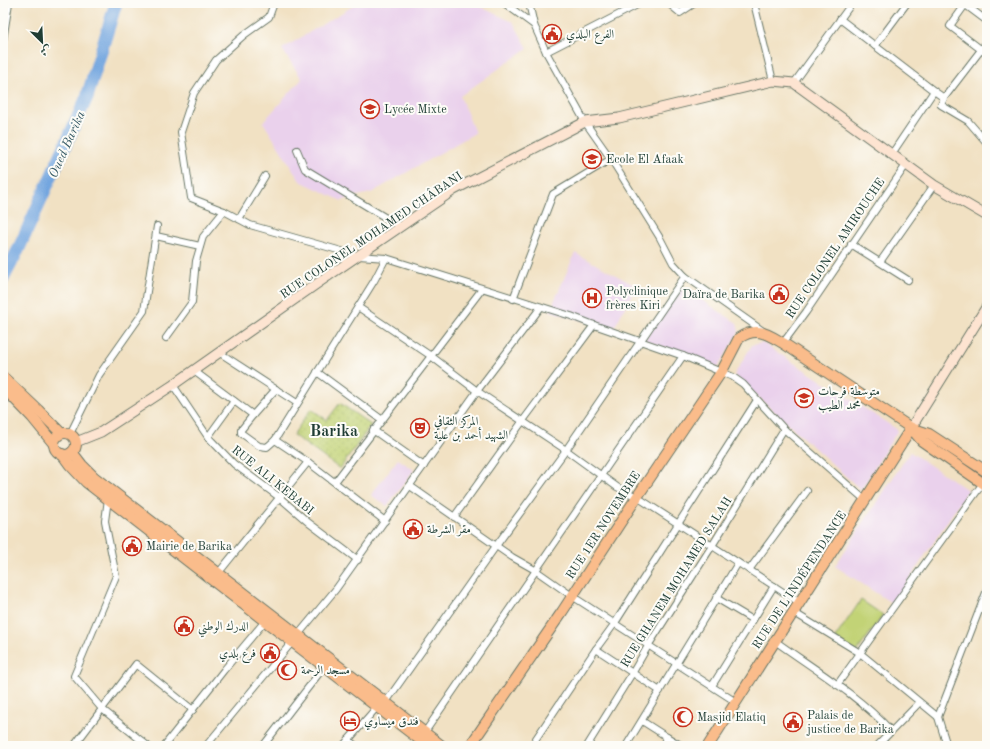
<svg xmlns="http://www.w3.org/2000/svg" width="990" height="749" font-family="'Old Standard TT',Amiri,serif">
	<style>
		.built { fill: #ead1ec }
		.grass { fill: #c2d376; stroke: #708855 }
		.garden { fill: url(#garden-dots); stroke: #708855 }
		.lines { fill: none; stroke-linecap: round; stroke-linejoin: round }
		.river { stroke: #73a6df; stroke-width: 13 }
		.street-casing { stroke: #687666; stroke-width: 8 }
		.secondary-casing { stroke: #687666; stroke-width: 11 }
		.primary-casing { stroke: #687666; stroke-width: 12 }
		.street { stroke: #fff; stroke-width: 6 }
		.secondary { stroke: #fde4d1; stroke-width: 9 }
		.primary { stroke: #fabc8b; stroke-width: 10 }
		.labels { text-anchor: middle; stroke-width: 4; stroke-linejoin: round; paint-order: stroke }
		.poi-label { font-size: 12px; fill: #1f3d34; stroke: #fdfcf7; text-anchor: start }
		.street-label { font-size: 12px; fill: #1f3d34; stroke: #fdfcf7 }
		.water-label { font-size: 13px; font-style: italic; fill: #385c67; stroke: #fdfcf7 }
		.district-label { font-size: 16px; font-weight: bold; fill: #1f3d34; stroke: #fdfcf7 }
	</style>
	<defs>
		<pattern id="garden-dots" width="8" height="8" patternUnits="userSpaceOnUse"><rect width="8" height="8" fill="#c2d376"/><path d="M2 2h.1M6 6h.1" fill="none" stroke="#a6b667" stroke-width="1.8" stroke-linecap="round"/></pattern>
	</defs>
	<rect width="100%" height="100%" fill="#fdfcf7"/>
	<filter id="ink" filterUnits="userSpaceOnUse"><feTurbulence type="fractalNoise" baseFrequency=".025" numOctaves="2"/><feDisplacementMap in="SourceGraphic" scale="8" xChannelSelector="R" yChannelSelector="G"/><feConvolveMatrix kernelMatrix="1 2 1 2 8 2 1 2 1" color-interpolation-filters="sRGB"/></filter>
	<filter id="wash" filterUnits="userSpaceOnUse"><feTurbulence type="fractalNoise" baseFrequency=".012" numOctaves="4" result="noise"/><feDisplacementMap in="SourceGraphic" scale="16" xChannelSelector="R" yChannelSelector="G"/><feGaussianBlur stdDeviation="0.9" result="paint"/><feColorMatrix in="noise" values="0 0 0 0 0 0 0 0 0 0 0 0 0 0 0 0 0 1.4 0 .05"/><feComposite in="paint" operator="in"/></filter>
	<g filter="url(#wash)">
		<rect width="100%" height="100%" fill="#f1e1c3"/>
		<g class="built">
			<polygon points="358,3 472,3 513,22 528,48 460,96 475,133 371,193 352,197 342,201 300,181 263,122 302,79 282,49"/>
			<polygon points="575,253 636,286 613,330 550,311"/>
			<polygon points="682,287 737,323 739,332 718,367 644,340"/>
			<polygon points="763,343 898,430 861,490 734,375 752,345"/>
			<polygon points="910,452 968,490 893,604 835,566"/>
			<polygon points="398,459 414,470 387,506 371,495"/>
		</g>
		<polygon class="grass" points="861,600 883,615 856,653 835,638"/>
		<polygon class="garden" points="340,403 371,425 340,469 293,435 311,409 327,420"/>
		<g class="lines">
			<polyline class="river" points="3,279 19,248 87,97 116,3"/>
		</g>
	</g>
	<g filter="url(#ink)">
		<g class="lines">
			<defs>
				<g id="street">
					<polyline points="274,3 269,17 244,35 216,60 194,93 181,132 191,198 224,211 250,225 359,256 386,258 571,316 594,325 683,356 733,377 743,384 784,429 865,500"/>
					<polyline points="504,3 534,25"/>
					<polyline points="529,3 534,25 546,52 585,122 611,159 660,238 673,263 685,276 763,331"/>
					<polyline points="668,3 680,13 695,3"/>
					<polyline points="754,3 773,81"/>
					<polyline points="963,3 987,21"/>
					<polyline points="965,5 950,26 987,54"/>
					<polyline points="840,19 934,91 891,155"/>
					<polyline points="3,40 9,3"/>
					<polyline points="875,46 907,3"/>
					<polyline points="546,52 641,3"/>
					<polyline points="794,83 852,3"/>
					<polyline points="934,91 944,98 941,105 968,121 987,143"/>
					<polyline points="944,98 987,42"/>
					<polyline points="297,150 305,169 401,227"/>
					<polyline points="239,219 265,176"/>
					<polyline points="156,236 200,246"/>
					<polyline points="851,244 908,280"/>
					<polyline points="880,262 934,185"/>
					<polyline points="513,299 553,194 611,159"/>
					<polyline points="358,307 431,356 482,289"/>
					<polyline points="166,338 192,302 196,261 203,237 224,211"/>
					<polyline points="783,343 806,312 906,165"/>
					<polyline points="220,353 297,403"/>
					<polyline points="194,371 253,415 276,389"/>
					<polyline points="317,372 381,419"/>
					<polyline points="173,385 208,437 234,464 279,497 309,523 358,560"/>
					<polyline points="253,415 241,430 241,433 259,446 267,447 275,440 374,281 386,258"/>
					<polyline points="373,430 424,466"/>
					<polyline points="70,434 99,375 144,311 157,226"/>
					<polyline points="208,437 234,401"/>
					<polyline points="308,462 385,521"/>
					<polyline points="335,482 431,356 477,391 566,450 617,487 637,497 800,603"/>
					<polyline points="410,486 512,557 535,570 572,596 736,702"/>
					<polyline points="108,499 105,521 116,576 74,676 102,709 148,746"/>
					<polyline points="454,517 522,422 594,325"/>
					<polyline points="749,570 807,491"/>
					<polyline points="216,576 308,462 275,440"/>
					<polyline points="716,598 753,620"/>
					<polyline points="793,612 860,653 938,717"/>
					<path d="M 775,641 C 814,669 858,695 891,731"/>
					<polyline points="596,649 660,691"/>
					<polyline points="837,685 983,483"/>
					<polyline points="712,686 774,586"/>
					<polyline points="386,702 496,546 566,450 685,276"/>
					<polyline points="642,721 667,737 662,746"/>
					<polyline points="425,732 683,356"/>
					<polyline points="667,737 682,746"/>
					<polyline points="348,740 356,746"/>
					<polyline points="74,746 136,664 193,710"/>
					<polyline points="164,746 224,670 265,621"/>
					<polyline points="206,746 336,589 477,391 541,307"/>
					<polyline points="263,746 324,667"/>
					<polyline points="343,746 377,707"/>
					<polyline points="531,746 596,649 615,623 757,400"/>
					<polyline points="587,746 633,672 648,646 712,546 784,429"/>
					<polyline points="626,746 738,563"/>
					<polyline points="877,746 919,703"/>
					<polyline points="947,746 938,717 987,590"/>
				</g>
				<g id="secondary">
					<polyline points="911,428 987,306"/>
					<polyline points="76,442 101,432 173,385 315,285 454,190 585,122 619,118 773,81 794,83 934,185 987,216"/>
				</g>
				<g id="primary">
					<polyline points="3,377 38,410 61,433"/>
					<polyline points="3,387 32,417 54,444"/>
					<polyline points="911,428 922,441 987,486"/>
					<circle cx="65" cy="444" r="11"/>
					<polyline points="72,452 82,465 94,477 442,746"/>
					<polyline points="62,454 70,465 86,482 265,621 428,746"/>
					<path d="M 470,746 L 562,612 L 637,497 L 722,371 L 739,338 C 757,326 767,334 783,343 L 911,428 L 929,434 L 987,472"/>
					<polyline points="708,746 911,428"/>
				</g>
			</defs>
			<use href="#street" class="street-casing"/>
			<use href="#secondary" class="secondary-casing"/>
			<use href="#primary" class="primary-casing"/>
			<use href="#street" class="street"/>
			<use href="#secondary" class="secondary"/>
			<use href="#primary" class="primary"/>
		</g>
	</g>
	<defs>
		<symbol id="civic-ring" viewBox="-11 -11 22 22"><circle r="9.5" fill="#fdfcf7" stroke="#c8321e" stroke-width="1.5"/><path d="M-.6-6.5H3V-4.5H.6V-3L4-1V1h2V6H-6V1h2V-1L-.6-3ZM-1.2 2.5V6h2.4V2.5Z" fill="#c8321e"/></symbol>
		<symbol id="school-ring" viewBox="-11 -11 22 22"><circle r="9.5" fill="#fdfcf7" stroke="#c8321e" stroke-width="1.5"/><path d="M0-5L7-2L0 1L-7-2ZM-4 1L0 2.5L4 1V4Q0 6-4 4Z" fill="#c8321e"/></symbol>
		<symbol id="hospital-ring" viewBox="-11 -11 22 22"><circle r="9.5" fill="#fdfcf7" stroke="#c8321e" stroke-width="1.5"/><path d="M-5-5h3v3.5h4V-5h3V5h-3V1.5h-4V5h-3Z" fill="#c8321e"/></symbol>
		<symbol id="theatre-ring" viewBox="-11 -11 22 22"><circle r="9.5" fill="#fdfcf7" stroke="#c8321e" stroke-width="1.5"/><path d="M-5-5.5Q0-4 5-5.5V0Q5 5 0 6Q-5 5-5 0ZM-3.3-2.5H-1v1.5H-3.3ZM1-2.5H3.3v1.5H1ZM-2.8 1Q0 5.5 2.8 1Z" fill="#c8321e"/></symbol>
		<symbol id="mosque-ring" viewBox="-11 -11 22 22"><circle r="9.5" fill="#fdfcf7" stroke="#c8321e" stroke-width="1.5"/><path d="M3.5-4.9A6 6 0 1 0 3.5 4.9A5 5 0 1 1 3.5-4.9Z" fill="#c8321e"/></symbol>
		<symbol id="hotel-ring" viewBox="-11 -11 22 22"><circle r="9.5" fill="#fdfcf7" stroke="#c8321e" stroke-width="1.5"/><path d="M-6-4.5h1.5V1H6V5H4.5V3h-9V5H-6ZM-4 0a1.8 1.8 0 1 1 3.6 0ZM.5 0V-2.5h3Q6-2.5 6 0Z" fill="#c8321e"/></symbol>
	</defs>
	<g fill-rule="evenodd">
		<use href="#civic-ring" x="541" y="23" width="22" height="22"/>
		<use href="#school-ring" x="359" y="98" width="22" height="22"/>
		<use href="#school-ring" x="581" y="148" width="22" height="22"/>
		<use href="#civic-ring" x="768" y="283" width="22" height="22"/>
		<use href="#hospital-ring" x="581" y="287" width="22" height="22"/>
		<use href="#school-ring" x="793" y="387" width="22" height="22"/>
		<use href="#theatre-ring" x="409" y="417" width="22" height="22"/>
		<use href="#civic-ring" x="402" y="518" width="22" height="22"/>
		<use href="#civic-ring" x="121" y="535" width="22" height="22"/>
		<use href="#civic-ring" x="173" y="615" width="22" height="22"/>
		<use href="#civic-ring" x="259" y="642" width="22" height="22"/>
		<use href="#mosque-ring" x="276" y="659" width="22" height="22"/>
		<use href="#mosque-ring" x="672" y="706" width="22" height="22"/>
		<use href="#hotel-ring" x="339" y="710" width="22" height="22"/>
		<use href="#civic-ring" x="782" y="711" width="22" height="22"/>
	</g>
	<g class="labels">
		<g class="poi-label">
			<text x="566" y="38">الفرع البلدي</text>
			<text x="384" y="113">Lycée Mixte</text>
			<text x="606" y="163">Ecole El Afaak</text>
			<text x="606" y="295">Polyclinique<tspan x="606" dy="14">frères Kiri</tspan></text>
			<text x="765" y="298" text-anchor="end">Daïra de Barika</text>
			<text x="818" y="395">متوسطة فرحات<tspan x="818" dy="14">محمد الطيب</tspan></text>
			<text x="434" y="425">المركز الثقافي<tspan x="434" dy="14">الشهيد أحمد بن علية</tspan></text>
			<text x="427" y="533">مقر الشرطة</text>
			<text x="146" y="550">Mairie de Barika</text>
			<text x="198" y="630">الدرك الوطني</text>
			<text x="256" y="657" text-anchor="end">فرع بلدي</text>
			<text x="301" y="674">مسجد الرحمة</text>
			<text x="807" y="719">Palais de<tspan x="807" dy="14">justice de Barika</tspan></text>
			<text x="697" y="721">Masjid Elatiq</text>
			<text x="364" y="725">فندق ميساوي</text>
		</g>
		<g class="street-label">
			<text transform="translate(371 235) rotate(-34)" y="4">RUE COLONEL MOHAMED CHÂBANI</text>
			<text transform="translate(835 248) rotate(-56)" y="4">RUE COLONEL AMIROUCHE</text>
			<text transform="translate(273 480) rotate(39)" y="4">RUE ALI KEBABI</text>
			<text transform="translate(603 525) rotate(-57)" y="4">RUE 1ER NOVEMBRE</text>
			<text transform="translate(799 580) rotate(-57)" y="4">RUE DE L'INDÉPENDANCE</text>
			<text transform="translate(676 582) rotate(-58)" y="4">RUE GHANEM MOHAMED SALAH</text>
		</g>
		<g class="water-label">
			<text transform="translate(66 144) rotate(-66)" y="5">Oued Barika</text>
		</g>
		<g class="district-label">
			<text x="334" y="436">Barika</text>
		</g>
	</g>
	<rect width="990" height="749" fill="none" stroke="#fdfcf7" stroke-width="16"/>
	<g transform="translate(42 42) rotate(156)" stroke="#fdfcf7" stroke-width="3" paint-order="stroke">
	<path d="M0-3L7 15L0 10L-7 15Z" fill="#1f3d34"/>
	<text y="-6" font-size="11" font-weight="bold" text-anchor="middle" fill="#1f3d34">ش</text>
	</g>
</svg>
